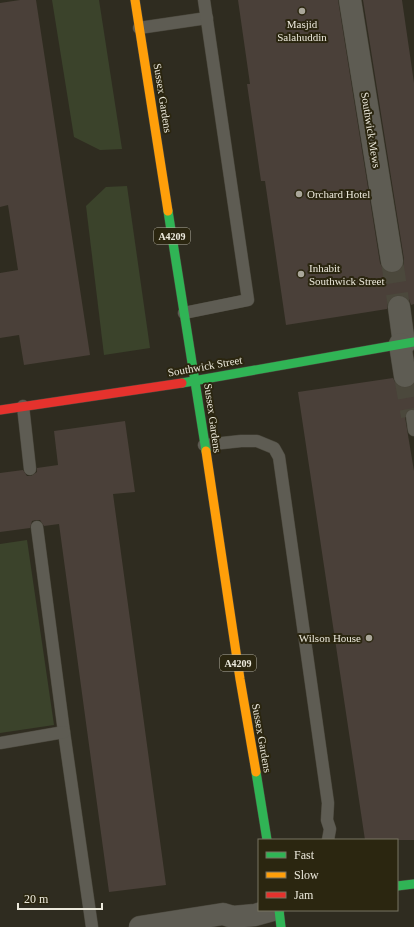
<svg xmlns="http://www.w3.org/2000/svg" width="414" height="927" font-family="'Times New Roman',serif">
	<style>
		.green { fill: #3b432b }
		.building { fill: #4a4039 }
		.lines { fill: none; stroke-linecap: round; stroke-linejoin: round }
		.street-tunnel { stroke: #4b483c; stroke-width: 22; stroke-dasharray: 22 11; stroke-linecap: butt }
		.lane-casing { stroke: #4a473c; stroke-width: 13 }
		.street-casing { stroke: #4a473c; stroke-width: 23 }
		.fast-casing { stroke: #4a473c; stroke-width: 10 }
		.slow-casing { stroke: #4a473c; stroke-width: 10 }
		.jam-casing { stroke: #4a473c; stroke-width: 10 }
		.lane { stroke: #5e5c53; stroke-width: 12 }
		.street { stroke: #5e5c53; stroke-width: 22 }
		.fast { stroke: #30b455; stroke-width: 9 }
		.slow { stroke: #ff9f0a; stroke-width: 9 }
		.jam { stroke: #e5322d; stroke-width: 9 }
		.poi-dot { fill: #aaa79a; stroke: #2b2610; stroke-width: 1.5 }
		.labels { text-anchor: middle; stroke-width: 4; stroke-linejoin: round; paint-order: stroke }
		.shield { fill: #2b2610; stroke: #b2ae9f; stroke-width: 1 }
		.shield-label { font-size: 10px; font-weight: bold; fill: #ece9dc }
		.poi-label { font-size: 11px; fill: #ece9dc; stroke: #2b2610; text-anchor: start }
		.street-label { font-size: 11px; fill: #ece9dc; stroke: #2b2610 }
	</style>
	<rect width="100%" height="100%" fill="#2f2c20"/>
	<g class="green">
		<polygon points="52,0 99,0 122,149 100,150 74,137"/>
		<polygon points="127,186 150,348 104,355 86,206 106,187"/>
		<polygon points="27,540 54,725 0,733 0,544"/>
	</g>
	<g class="building">
		<polygon points="20,0 36,0 90,355 24,365 19,335 0,338 0,273 18,270 8,205 0,207 0,3"/>
		<polygon points="238,0 338,0 380,263 383,269 388,273 394,273 400,270 404,265 404,259 363,0 402,0 414,83 414,304 411,305 409,299 404,296 397,295 392,297 388,302 387,309 286,325 265,181 261,181 247,84 250,84"/>
		<polygon points="393,378 396,384 401,388 407,388 414,384 414,409 407,410 405,417 414,471 414,840 365,840 298,392"/>
		<polygon points="125,421 135,492 113,494 166,885 109,892 59,524 44,526 40,520 36,520 32,521 30,528 0,532 0,473 23,470 27,476 31,476 37,472 37,468 58,465 54,431"/>
	</g>
	<g class="lines">
		<g class="street-tunnel">
			<polyline points="392,261 399,307"/>
			<polyline points="405,376 412,416"/>
		</g>
		<defs>
			<g id="lane">
				<polyline points="139,28 207,18"/>
				<polyline points="184,313 248,300 204,0"/>
				<polyline points="23,406 30,469"/>
				<polyline points="412,416 414,430"/>
				<polyline points="204,445 241,441 257,441 274,448 279,457 328,803 327,820 330,829 328,840"/>
				<polyline points="37,527 64,732 92,927"/>
				<polyline points="0,743 64,732"/>
			</g>
			<g id="street">
				<polyline points="350,0 392,261"/>
				<polyline points="399,307 404,344"/>
				<polyline points="400,344 405,376"/>
				<polyline points="140,927 223,914 233,917 255,915 273,910"/>
			</g>
			<g id="fast">
				<polyline points="168,211 206,451"/>
				<polyline points="182,383 414,342"/>
				<polyline points="256,772 267,840"/>
				<polyline points="397,886 414,884"/>
				<polyline points="279,910 281,927"/>
			</g>
			<g id="slow">
				<polyline points="135,0 168,211"/>
				<polyline points="206,451 240,679 256,772"/>
			</g>
			<polyline id="jam" points="0,410 182,383"/>
		</defs>
		<use href="#lane" class="lane-casing"/>
		<use href="#street" class="street-casing"/>
		<use href="#fast" class="fast-casing"/>
		<use href="#slow" class="slow-casing"/>
		<use href="#jam" class="jam-casing"/>
		<use href="#lane" class="lane"/>
		<use href="#street" class="street"/>
		<use href="#fast" class="fast"/>
		<use href="#slow" class="slow"/>
		<use href="#jam" class="jam"/>
	</g>
	<g class="poi-dot">
		<circle cx="302" cy="11" r="4"/>
		<circle cx="299" cy="194" r="4"/>
		<circle cx="301" cy="274" r="4"/>
		<circle cx="369" cy="638" r="4"/>
	</g>
	<g class="labels">
		<g class="shield">
			<rect x="154" y="228" width="36" height="16" rx="3"/>
			<rect x="220" y="655" width="36" height="16" rx="3"/>
		</g>
		<g class="shield-label">
			<text x="172" y="240">A4209</text>
			<text x="238" y="667">A4209</text>
		</g>
		<g class="poi-label">
			<text x="302" y="28" text-anchor="middle">Masjid<tspan x="302" dy="13">Salahuddin</tspan></text>
			<text x="307" y="198">Orchard Hotel</text>
			<text x="309" y="272">Inhabit<tspan x="309" dy="13">Southwick Street</tspan></text>
			<text x="361" y="642" text-anchor="end">Wilson House</text>
		</g>
		<g class="street-label">
			<text transform="translate(163 98) rotate(81)" y="4">Sussex Gardens</text>
			<text transform="translate(371 130) rotate(81)" y="4">Southwick Mews</text>
			<text transform="translate(205 366) rotate(-10)" y="4">Southwick Street</text>
			<text transform="translate(213 418) rotate(82)" y="4">Sussex Gardens</text>
			<text transform="translate(262 738) rotate(80)" y="4">Sussex Gardens</text>
		</g>
	</g>
	<rect x="258" y="839" width="140" height="72" fill="#2b2610" stroke="#787462"/>
	<rect x="266" y="852" width="20" height="6" fill="#30b455" stroke="#787462"/>
	<text x="294" y="859" font-size="12" fill="#ece9dc">Fast</text>
	<rect x="266" y="872" width="20" height="6" fill="#ff9f0a" stroke="#787462"/>
	<text x="294" y="879" font-size="12" fill="#ece9dc">Slow</text>
	<rect x="266" y="892" width="20" height="6" fill="#e5322d" stroke="#787462"/>
	<text x="294" y="899" font-size="12" fill="#ece9dc">Jam</text>
	<path d="M18 903v6h84v-6" fill="none" stroke="#ece9dc" stroke-width="2"/>
	<text x="24" y="903" font-size="12" fill="#ece9dc" stroke="#2b2610" stroke-width="3" paint-order="stroke">20 m</text>
</svg>
